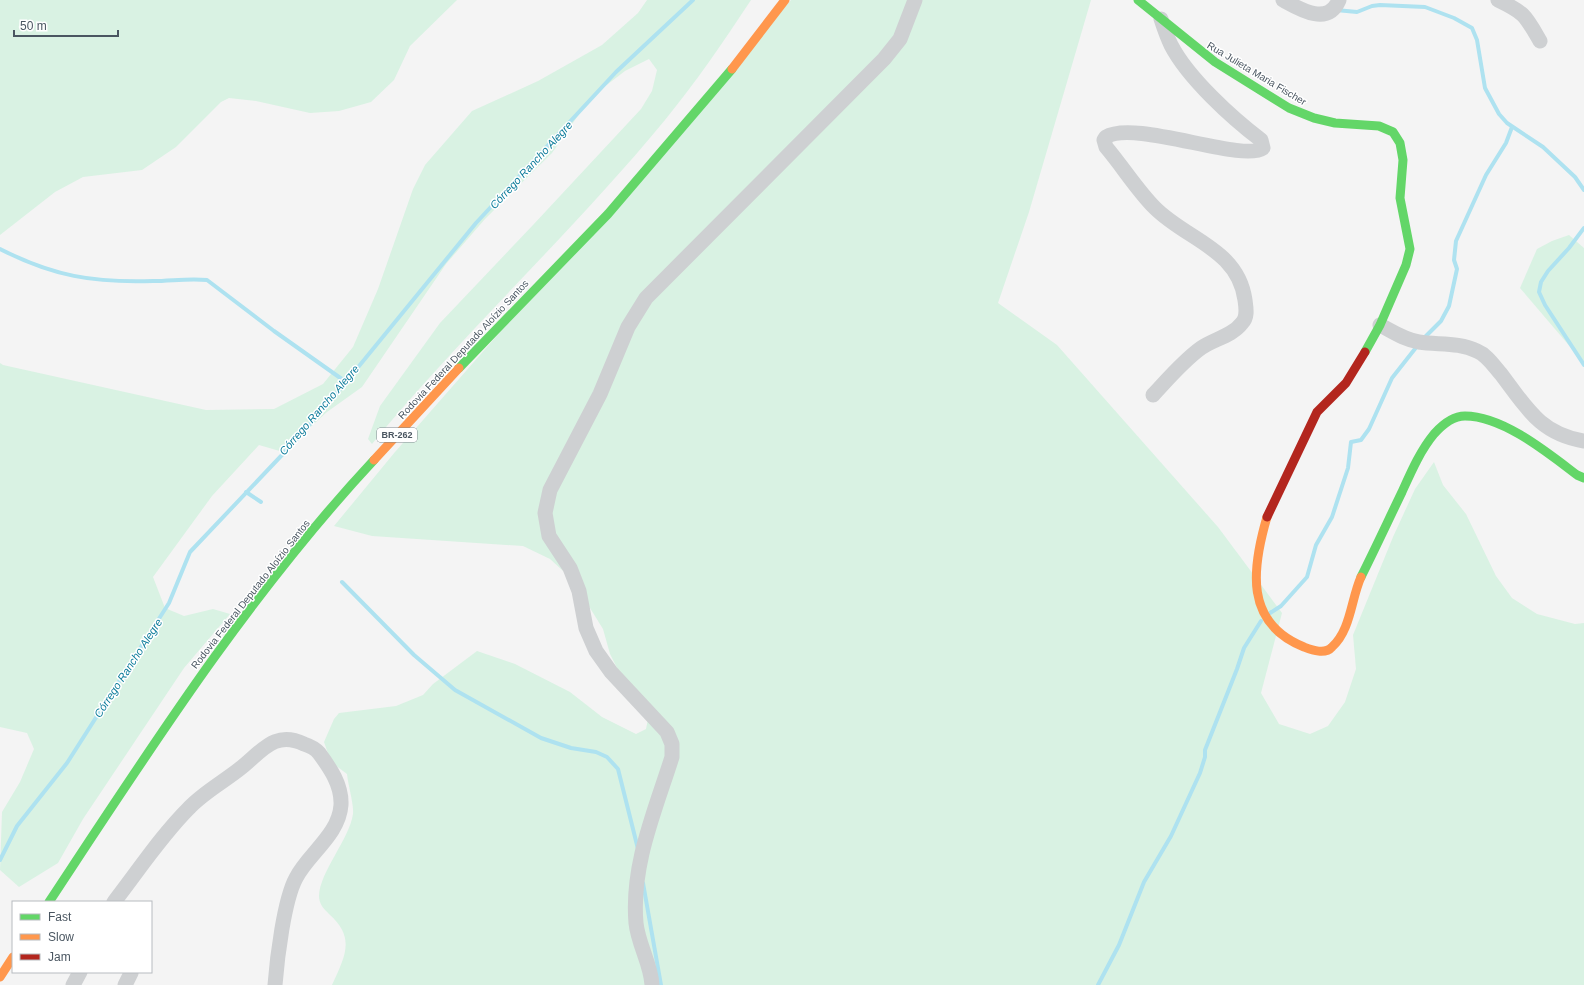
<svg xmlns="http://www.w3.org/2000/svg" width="1584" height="985" font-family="Arial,sans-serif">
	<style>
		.green { fill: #d9f2e3 }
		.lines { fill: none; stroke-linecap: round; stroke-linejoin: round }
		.stream { stroke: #aee2f0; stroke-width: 4 }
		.street { stroke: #ced0d2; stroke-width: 15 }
		.fast { stroke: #63d668; stroke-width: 9 }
		.slow { stroke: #ff974d; stroke-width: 9 }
		.jam { stroke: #b3261e; stroke-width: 9 }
		.labels { text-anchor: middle; stroke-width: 3; stroke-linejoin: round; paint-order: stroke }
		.shield { fill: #fff; stroke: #808990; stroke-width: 1 }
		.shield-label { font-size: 9px; font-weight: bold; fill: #4a5661 }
		.street-label { font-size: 10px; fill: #4a5661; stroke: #fff }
		.water-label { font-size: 11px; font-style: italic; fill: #0c7c9b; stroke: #fff }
	</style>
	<rect width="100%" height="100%" fill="#f4f4f4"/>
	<g class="green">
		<polygon points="0,0 457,0 410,46 394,80 371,102 339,111 310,113 256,101 229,98 221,102 176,147 142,170 83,177 55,192 0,235"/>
		<path d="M 647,0 L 751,0 C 724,41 696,82 665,120 C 572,233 464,332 372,444 L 368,439 L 380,406 L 440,323 L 533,225 L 641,109 L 652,91 L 657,70 L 649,59 L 625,71 L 591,97 L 552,153 L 485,219 L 446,264 L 362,387 L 327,412 L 283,452 L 259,445 L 212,496 L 153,577 L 165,608 L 184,616 L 213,609 L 230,614 L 184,668 L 83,819 L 58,863 L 19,887 L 0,870 L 2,812 L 20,782 L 34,749 L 27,733 L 0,727 L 0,363 L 3,365 L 206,410 L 274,409 L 323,384 L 353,347 L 378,289 L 413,189 L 425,165 L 472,111 L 538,81 L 602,45 L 638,13 Z"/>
		<path d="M 791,0 L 1091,0 L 1029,212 L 998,303 L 1057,345 L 1218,527 L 1282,613 L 1261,693 L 1279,724 L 1310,734 L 1328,726 L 1345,702 L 1356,669 L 1353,635 L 1393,537 L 1415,489 L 1434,462 L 1443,485 L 1466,514 L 1496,576 L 1512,598 L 1537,614 L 1575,624 L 1584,623 L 1584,985 L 332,985 C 345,956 356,938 329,914 C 324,909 319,904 319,896 C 320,871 349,840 353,814 C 354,804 348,785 347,774 L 331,762 L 324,742 L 334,719 L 339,713 L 396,706 L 423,695 L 433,684 L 477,651 L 515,664 L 570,692 L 602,717 L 636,734 L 646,729 L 649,714 L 622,678 L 610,654 L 603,629 L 572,579 L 550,559 L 523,546 L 372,536 L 334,526 L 395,452 Z"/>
		<polygon points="1569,235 1584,248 1584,363 1520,288 1537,249 1552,241"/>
	</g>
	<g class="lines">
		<g class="stream">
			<polyline points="1336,10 1357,12 1372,6 1380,5 1425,7 1454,18 1472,28 1477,40 1485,88 1499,114 1507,123 1543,147 1575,177 1584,190"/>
			<polyline points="1584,228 1569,248 1548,271 1541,282 1539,292 1545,305 1584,365"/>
			<path d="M 0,249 C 53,276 93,283 153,281 C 171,281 189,278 207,280 L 274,331 L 346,382"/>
			<polyline points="1424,338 1441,321 1449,306 1457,269 1454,260 1456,241 1486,175 1506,143 1512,127"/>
			<polyline points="246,492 261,502"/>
			<polyline points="342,582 414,655 455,690 541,738 571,748 596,752 607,757 618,769 638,849"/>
			<polyline points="1270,613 1281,606 1307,577 1316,545 1332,517 1348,468 1351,442 1361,440 1369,429 1392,378 1418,345"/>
			<polyline points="0,860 17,826 67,763 169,603 190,552 299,437 346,382 476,223 616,72 693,0"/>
			<polyline points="643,883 661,985"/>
			<polyline points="1098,985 1119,945 1144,882 1171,836 1200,773 1205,757 1205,750 1237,669 1244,648 1261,621"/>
		</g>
		<g class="street">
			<path d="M 1283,0 C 1301,10 1328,26 1339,0"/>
			<path d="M 1498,0 C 1525,13 1525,15 1540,41"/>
			<path d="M 1380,325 C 1393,332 1405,340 1419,342 C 1438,345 1459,342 1477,351 C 1487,355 1494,366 1501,374 C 1526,407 1540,434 1584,441"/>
			<path d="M 1153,395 C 1168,379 1183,361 1201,348 C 1214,339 1232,336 1242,323 C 1248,317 1246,308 1245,300 C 1238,249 1187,240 1155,208 C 1137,190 1123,167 1106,147 L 1104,140 L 1106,137 C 1134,119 1243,163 1263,148 L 1261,140 C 1232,118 1188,78 1171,45 C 1167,37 1164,28 1161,19"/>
			<path d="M 114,902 C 138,871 161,836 189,808 C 204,792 225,781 242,767 C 262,751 275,730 304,744 C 310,746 315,748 319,753 C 330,768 342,785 341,805 C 339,835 308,854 296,878 C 284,900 277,959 275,985"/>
			<polyline points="73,985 80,972"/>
			<polyline points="125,985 131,973"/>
			<path d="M 652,985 C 651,964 638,944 636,923 C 631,865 655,811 672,757 L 672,744 L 667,732 L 611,672 L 596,651 L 586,628 L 579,591 L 570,568 L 549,536 L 545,513 L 550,490 L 600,394 L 628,327 L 646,298 L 884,59 L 900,39 L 915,0"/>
		</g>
		<g class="fast">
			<polyline points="1138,0 1215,62 1289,108 1314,118 1335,123 1379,126 1393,132 1400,143 1403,160 1400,198 1410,249 1406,265 1380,325 1365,352"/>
			<polyline points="459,368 608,214 732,69"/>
			<path d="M 1361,577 C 1375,549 1388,521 1402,492 C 1411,472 1420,451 1434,434 C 1442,425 1453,416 1465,416 C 1503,416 1548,453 1577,475 L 1584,478"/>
			<path d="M 49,902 C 150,749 249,594 374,460"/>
		</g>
		<g class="slow">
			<polyline points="732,69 785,0"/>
			<polyline points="374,460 459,368"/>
			<path d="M 1267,517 C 1252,568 1244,623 1304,647 C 1312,650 1325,655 1332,647 C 1351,630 1351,599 1361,577"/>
			<polyline points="0,977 13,957"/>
		</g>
		<polyline class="jam" points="1267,517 1317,412 1346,383 1365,352"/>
	</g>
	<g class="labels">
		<rect class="shield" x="377" y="428" width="40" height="14" rx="3"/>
		<g class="shield-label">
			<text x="397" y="438">BR-262</text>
		</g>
		<g class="street-label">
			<text transform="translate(1257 73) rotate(31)" y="4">Rua Julieta Maria Fischer</text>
			<text transform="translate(463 349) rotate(-47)" y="4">Rodovia Federal Deputado Aloízio Santos</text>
			<text transform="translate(250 594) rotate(-52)" y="4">Rodovia Federal Deputado Aloízio Santos</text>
		</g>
		<g class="water-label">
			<text transform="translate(531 165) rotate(-47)" y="4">Córrego Rancho Alegre</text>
			<text transform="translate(319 410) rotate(-49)" y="4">Córrego Rancho Alegre</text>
			<text transform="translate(128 668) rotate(-57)" y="4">Córrego Rancho Alegre</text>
		</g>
	</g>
	<rect x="12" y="901" width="140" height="72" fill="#ffffff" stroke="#b7bbc0"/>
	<rect x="20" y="914" width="20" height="6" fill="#63d668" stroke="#b7bbc0"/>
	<text x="48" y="921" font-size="12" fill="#4a5661">Fast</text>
	<rect x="20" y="934" width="20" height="6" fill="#ff974d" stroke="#b7bbc0"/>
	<text x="48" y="941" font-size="12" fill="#4a5661">Slow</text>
	<rect x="20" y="954" width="20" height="6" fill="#b3261e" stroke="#b7bbc0"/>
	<text x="48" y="961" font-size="12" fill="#4a5661">Jam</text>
	<path d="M14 30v6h104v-6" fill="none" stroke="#4a5661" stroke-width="2"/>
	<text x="20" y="30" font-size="12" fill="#4a5661" stroke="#ffffff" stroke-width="3" paint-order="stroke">50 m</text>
</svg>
